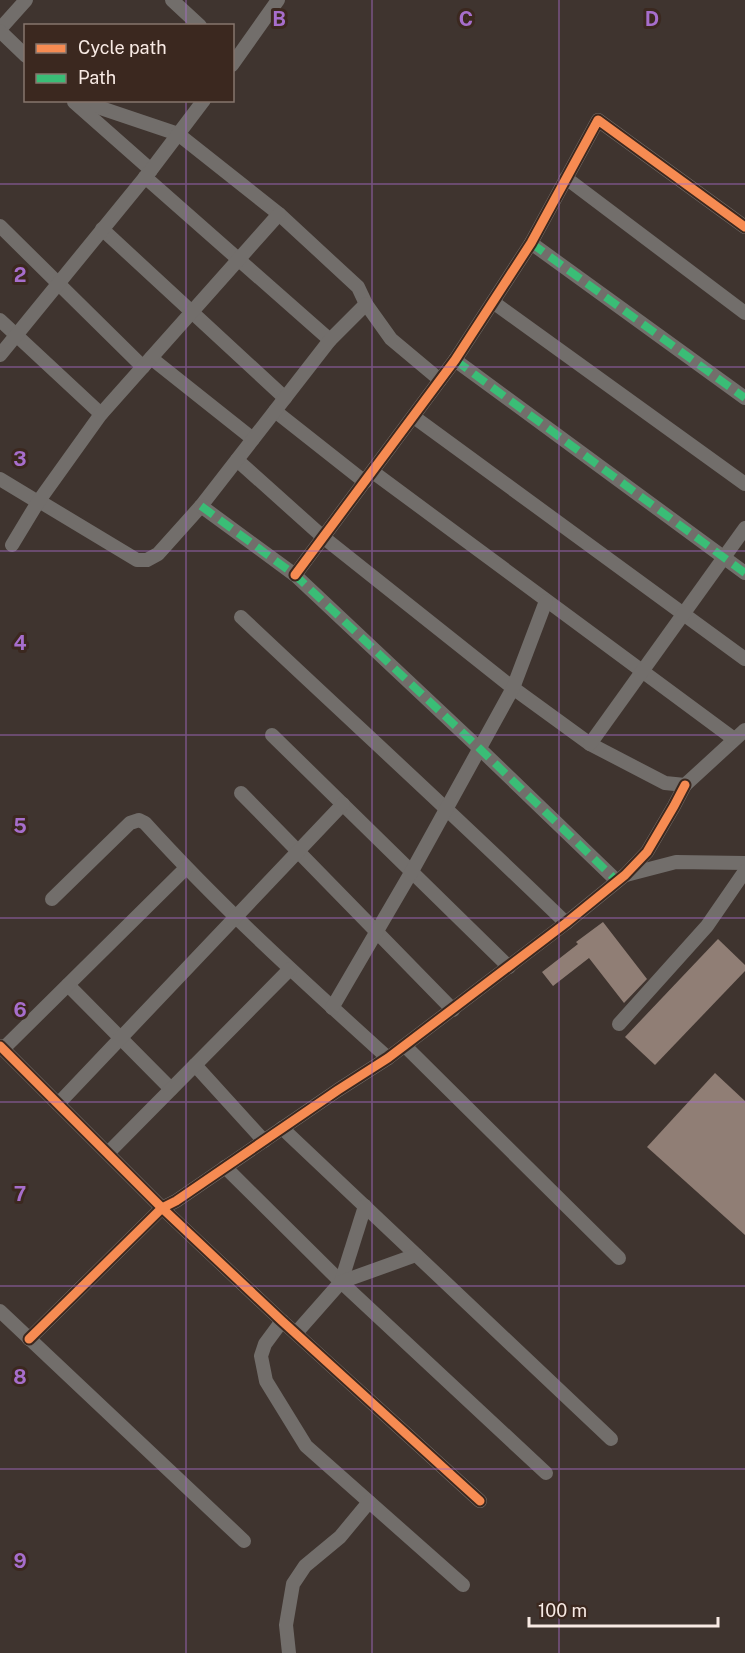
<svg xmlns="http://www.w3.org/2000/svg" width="745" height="1653" font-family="'Public Sans',sans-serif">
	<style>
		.building { fill: #907e75 }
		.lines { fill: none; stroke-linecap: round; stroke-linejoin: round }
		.minor { stroke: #726e6b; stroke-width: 14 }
		.quiet { stroke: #3abd76; stroke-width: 8; stroke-dasharray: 15 8; stroke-linecap: butt }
		.cycleway-casing { stroke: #3b281f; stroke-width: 13 }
		.cycleway { stroke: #f68b52; stroke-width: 9 }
		.grid { fill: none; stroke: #a76ecc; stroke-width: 1.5; stroke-opacity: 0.55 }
		.grid-label { font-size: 20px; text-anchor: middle; font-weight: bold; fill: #a76ecc; stroke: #3b281f; stroke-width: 6; stroke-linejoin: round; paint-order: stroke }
	</style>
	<rect width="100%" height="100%" fill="#3f342f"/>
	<g class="building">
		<polygon points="603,922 647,979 624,1003 589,958 553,986 542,972 578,944 576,942"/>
		<polygon points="718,939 745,965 745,971 655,1065 625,1037"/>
		<polygon points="715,1073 745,1101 745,1235 647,1147"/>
	</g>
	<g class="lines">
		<g class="minor">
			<polyline points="172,0 200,26"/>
			<polyline points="0,29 26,0"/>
			<polyline points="0,31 26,56"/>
			<polyline points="232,65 278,0"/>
			<polyline points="77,100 178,134 279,214 358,287 366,304 391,339 440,380"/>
			<polyline points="74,102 151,170"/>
			<polyline points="145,177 330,340"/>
			<polyline points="566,178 745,313"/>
			<polyline points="0,226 143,367"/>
			<polyline points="102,229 285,398"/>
			<polyline points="531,243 745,398"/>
			<polyline points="493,302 745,484"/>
			<polyline points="0,320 101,414"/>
			<polyline points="0,355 151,170 204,100"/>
			<polyline points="151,358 253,439"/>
			<polyline points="455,360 745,573"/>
			<polyline points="275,411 365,482"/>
			<polyline points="414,417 745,659"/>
			<polyline points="237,460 323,537 513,688 590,744 665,783 685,785 745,730"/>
			<polyline points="373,472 734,739"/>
			<polyline points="0,479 38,502"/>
			<polyline points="39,501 137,560 147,560 158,554 201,506 330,340 366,304"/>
			<polyline points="201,506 295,575 479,748 617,881"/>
			<polyline points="12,545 38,502 101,414 279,214"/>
			<polyline points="295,575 455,360 531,243 598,120 745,227"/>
			<path d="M 241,617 C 349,719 459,819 566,923"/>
			<polyline points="272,735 509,967"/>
			<polyline points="590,744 745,528"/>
			<polyline points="241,793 453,1010"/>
			<polyline points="626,875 676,862 745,863"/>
			<path d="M 52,899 L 130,823 L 139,820 L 145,823 C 221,907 305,983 388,1058"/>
			<polyline points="68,985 171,1089"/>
			<polyline points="332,1008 412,871 513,688 546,601"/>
			<polyline points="619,1024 707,926 745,871"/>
			<polyline points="0,1046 162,1208 176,1201 338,1090 388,1058 566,923 625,875 647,852 674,806 685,785"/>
			<polyline points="405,1046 619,1258"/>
			<polyline points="3,1049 186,868"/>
			<polyline points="195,1065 264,1141"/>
			<polyline points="58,1104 343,804"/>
			<polyline points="282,1128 611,1439"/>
			<polyline points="108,1153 290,969"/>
			<polyline points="225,1167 341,1282 546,1473"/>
			<polyline points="341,1282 365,1206"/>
			<polyline points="0,1311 244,1541"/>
			<polyline points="282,1321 265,1344 261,1356 266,1381 306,1446 463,1585"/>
			<polyline points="296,1333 341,1282 416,1255"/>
			<polyline points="29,1339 162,1208 282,1321 480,1501"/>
			<polyline points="289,1653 286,1625 293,1584 305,1566 340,1537 369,1502"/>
		</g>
		<g class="quiet">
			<polyline points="531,243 745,398"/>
			<polyline points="455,360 745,573"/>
			<polyline points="201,506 295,575 479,748 617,881"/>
		</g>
		<defs>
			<g id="cycleway">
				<polyline points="295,575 455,360 531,243 598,120 745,227"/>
				<polyline points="0,1046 162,1208 176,1201 338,1090 388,1058 566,923 625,875 647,852 674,806 685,785"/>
				<polyline points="29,1339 162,1208 282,1321 480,1501"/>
			</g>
		</defs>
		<use href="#cycleway" class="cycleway-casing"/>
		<use href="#cycleway" class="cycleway"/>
	</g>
	<path class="grid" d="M 186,0 L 186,26M 372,0 L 372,1653M 559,0 L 559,1653M 186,100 L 186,1653M 0,184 L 745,184M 0,367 L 745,367M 0,551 L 745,551M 0,735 L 745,735M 0,918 L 745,918M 0,1102 L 745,1102M 0,1286 L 745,1286M 0,1469 L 745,1469"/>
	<g class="grid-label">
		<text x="279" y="26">B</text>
		<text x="466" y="26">C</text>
		<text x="652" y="26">D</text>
		<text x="20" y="282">2</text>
		<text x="20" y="466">3</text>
		<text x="20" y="650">4</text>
		<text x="20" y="833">5</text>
		<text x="20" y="1017">6</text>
		<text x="20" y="1201">7</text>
		<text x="20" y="1384">8</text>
		<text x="20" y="1568">9</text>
	</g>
	<rect x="24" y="24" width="210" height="78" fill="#3b281f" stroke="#87766e" stroke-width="1.5"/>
	<rect x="36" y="44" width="30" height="9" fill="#f68b52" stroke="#87766e" stroke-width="1.5"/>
	<text x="78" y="54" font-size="18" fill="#f8eae4">Cycle path</text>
	<rect x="36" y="74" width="30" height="9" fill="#3abd76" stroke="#87766e" stroke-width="1.5"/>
	<text x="78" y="84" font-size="18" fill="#f8eae4">Path</text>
	<path d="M529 1617v9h189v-9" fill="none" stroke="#f8eae4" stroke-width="3"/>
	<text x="538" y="1617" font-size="18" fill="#f8eae4" stroke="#3b281f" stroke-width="4.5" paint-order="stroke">100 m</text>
</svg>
